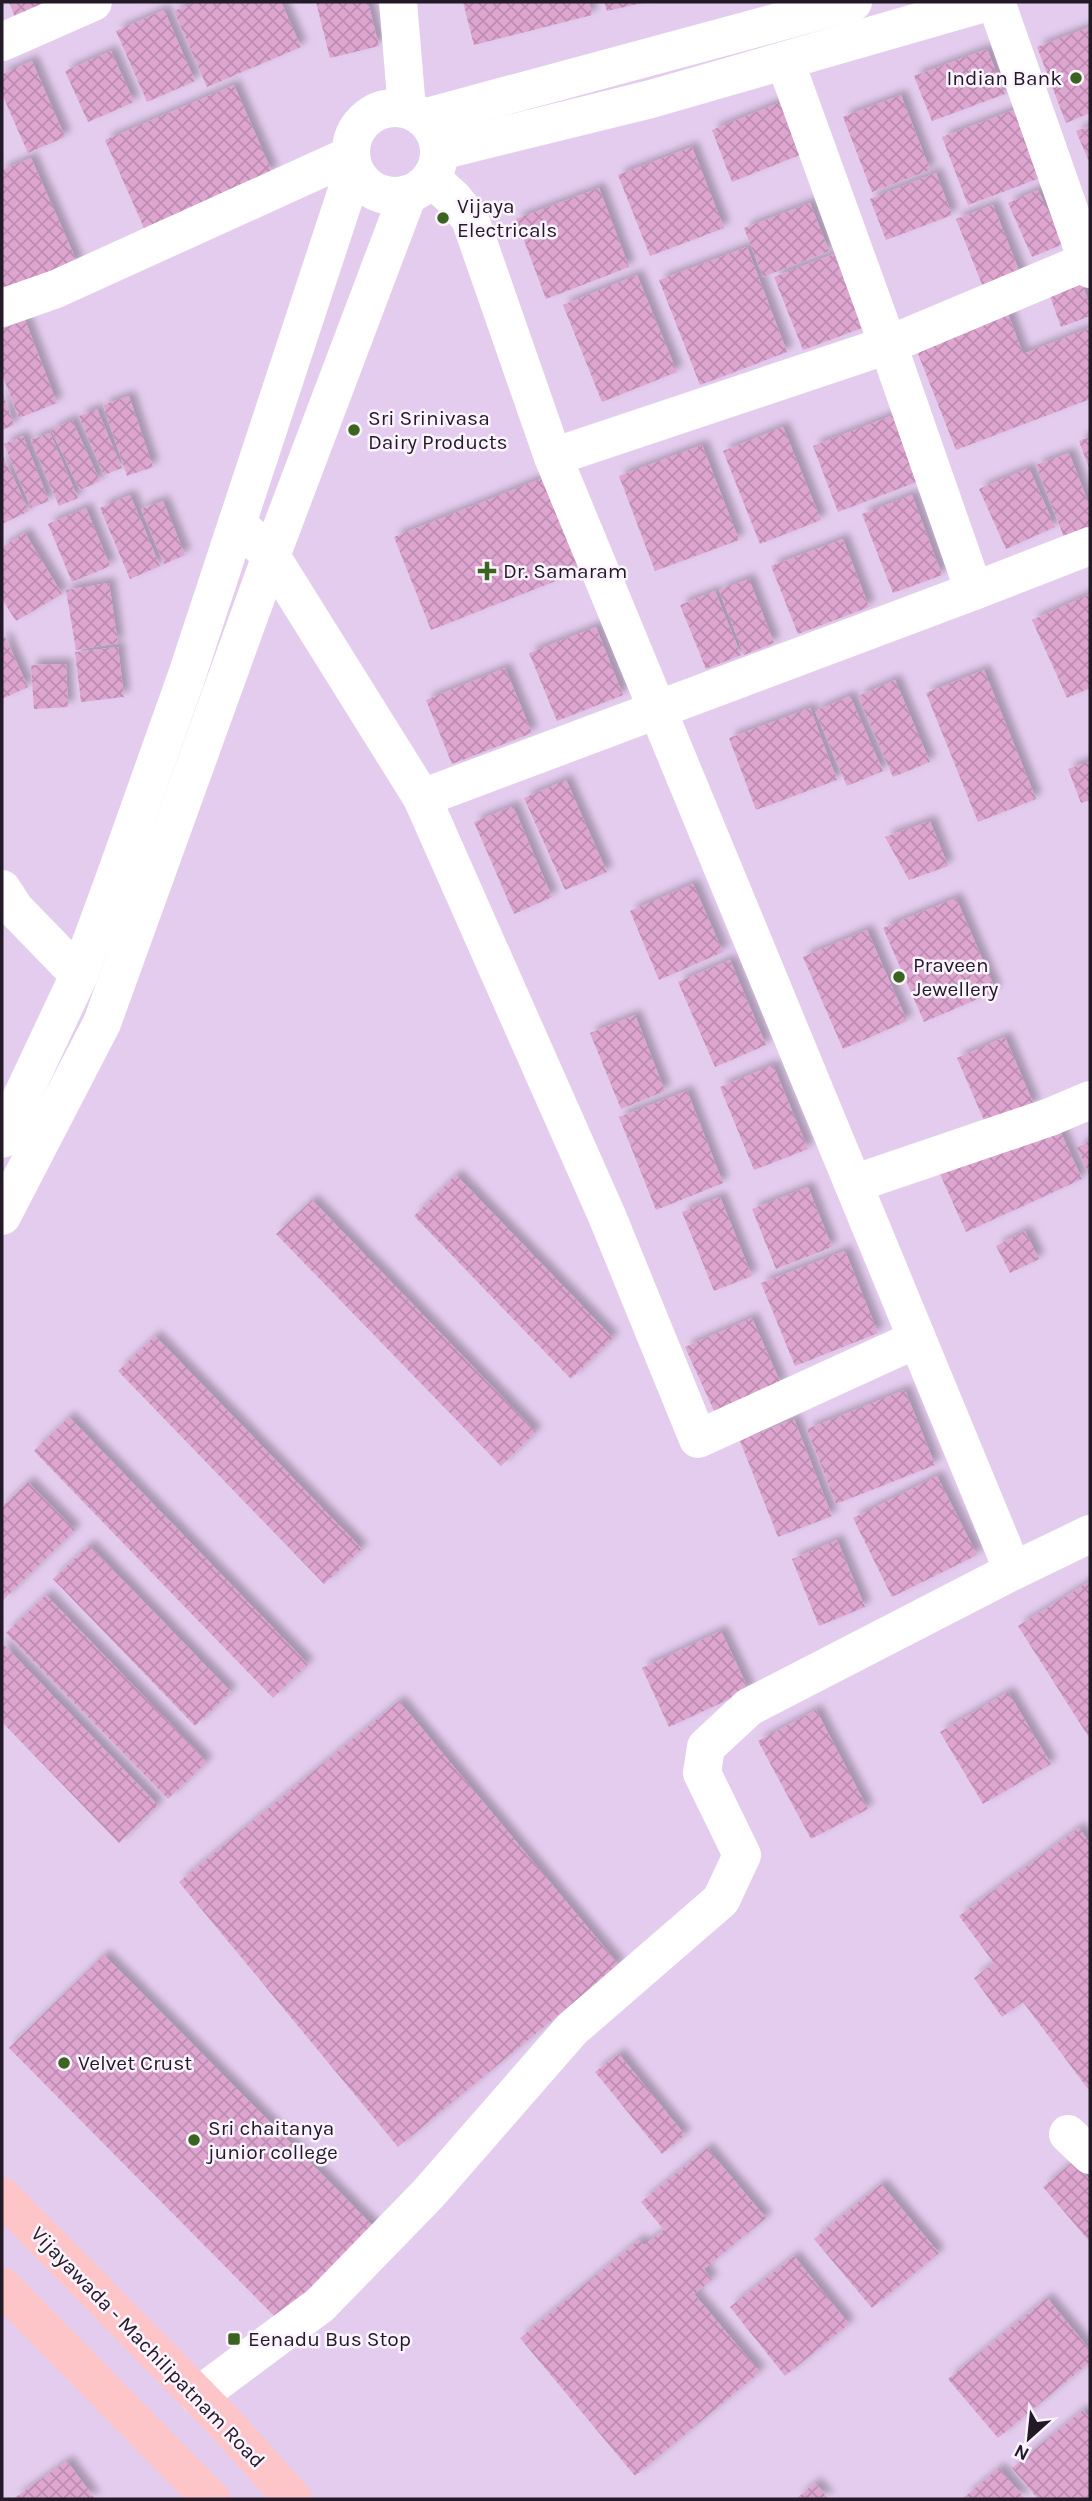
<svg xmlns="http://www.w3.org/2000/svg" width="1092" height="2501" font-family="Karla,sans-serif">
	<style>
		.building { fill: url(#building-cross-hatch); filter: url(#shadow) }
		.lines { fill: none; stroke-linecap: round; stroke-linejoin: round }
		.minor { stroke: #fff; stroke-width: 38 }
		.highway { stroke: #fdc5c7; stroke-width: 38 }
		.poi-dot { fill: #3b6420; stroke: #fbf4ff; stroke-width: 2.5 }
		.labels { text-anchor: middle; stroke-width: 5; stroke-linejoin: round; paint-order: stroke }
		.poi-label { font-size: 21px; fill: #231a27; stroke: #fbf4ff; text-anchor: start }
		.street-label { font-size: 21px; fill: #231a27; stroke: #fbf4ff }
	</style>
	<defs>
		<pattern id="building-cross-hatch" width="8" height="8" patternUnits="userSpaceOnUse" patternTransform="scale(1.75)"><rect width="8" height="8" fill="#dda5cf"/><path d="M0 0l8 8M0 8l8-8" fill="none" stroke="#bd8db2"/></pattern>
		<filter id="shadow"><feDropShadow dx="6" dy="-6" stdDeviation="3.5" flood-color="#0004"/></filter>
	</defs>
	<rect width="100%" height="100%" fill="#e4ccef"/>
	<g class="building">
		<polygon points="9,2 53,2 15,17"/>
		<polygon points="195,2 281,2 301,47 207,87 174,11"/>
		<polygon points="316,2 368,2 379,46 330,58"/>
		<polygon points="463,2 589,2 592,15 474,45"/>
		<polygon points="604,2 642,2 642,3 607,11"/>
		<polygon points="164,10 195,81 147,102 116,31"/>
		<polygon points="1090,27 1090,113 1066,123 1037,47"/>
		<polygon points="987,49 1005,94 932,121 914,76"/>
		<polygon points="111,51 134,102 88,122 65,71"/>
		<polygon points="32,61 65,137 28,153 2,94 2,74"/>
		<polygon points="234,85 272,172 144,228 105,140"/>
		<polygon points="901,95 930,170 872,192 843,117"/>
		<polygon points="786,100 807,152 732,182 712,130"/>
		<polygon points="1014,110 1040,178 968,205 942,137"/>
		<polygon points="1090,126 1090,164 1076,131"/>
		<polygon points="692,147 724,228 650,256 618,175"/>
		<polygon points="31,158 78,264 2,297 2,170"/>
		<polygon points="936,173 952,215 886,240 870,199"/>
		<polygon points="599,188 629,267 546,299 516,219"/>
		<polygon points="1038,190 1063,244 1032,257 1008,203"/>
		<polygon points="810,203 829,251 763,277 744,228"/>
		<polygon points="993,205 1022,278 985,292 956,219"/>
		<polygon points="747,247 787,352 700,385 659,280"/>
		<polygon points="834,254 862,328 803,350 774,277"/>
		<polygon points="637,275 677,372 602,402 563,305"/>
		<polygon points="1080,279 1090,305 1090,316 1061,327 1048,291"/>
		<polygon points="1005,306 1023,354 1090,328 1090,399 956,450 913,341"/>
		<polygon points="25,320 57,403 19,418 2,374 2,329"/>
		<polygon points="2,391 14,425 2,430"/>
		<polygon points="129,396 153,467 127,476 103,405"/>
		<polygon points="97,409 122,468 104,475 79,416"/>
		<polygon points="896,414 922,480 838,512 813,446"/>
		<polygon points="72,420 100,481 80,490 51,430"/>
		<polygon points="783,427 821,520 760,544 723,451"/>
		<polygon points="50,433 78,498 59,506 31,440"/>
		<polygon points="23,436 49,501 31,508 4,444"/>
		<polygon points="1090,437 1090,471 1079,441"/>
		<polygon points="702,445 739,540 655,571 619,476"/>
		<polygon points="1069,453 1090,507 1090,527 1064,537 1036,465"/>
		<polygon points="2,454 29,511 2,524"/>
		<polygon points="1029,468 1055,527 1006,549 979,489"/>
		<polygon points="543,478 581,571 431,630 394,537"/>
		<polygon points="130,495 160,566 130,579 100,508"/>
		<polygon points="912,495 942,575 893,593 862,514"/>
		<polygon points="163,501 185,555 164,564 141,509"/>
		<polygon points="86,508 110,566 72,582 48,524"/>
		<polygon points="25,533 62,594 16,621 2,599 2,547"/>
		<polygon points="843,539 869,607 798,634 771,566"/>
		<polygon points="749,579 774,643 744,655 719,590"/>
		<polygon points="109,583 118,643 76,650 66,590"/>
		<polygon points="715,591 741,655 706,669 680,605"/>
		<polygon points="1090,594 1090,688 1067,698 1032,620"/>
		<polygon points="596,627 623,695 557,721 529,653"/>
		<polygon points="5,637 28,687 2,699 2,638"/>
		<polygon points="118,647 124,697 81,702 75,652"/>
		<polygon points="66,664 68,707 34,709 31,665"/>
		<polygon points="505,668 532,733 452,764 426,700"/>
		<polygon points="984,670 1036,799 978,822 926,693"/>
		<polygon points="895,680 930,762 893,777 858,696"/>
		<polygon points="850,696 883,771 847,786 815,711"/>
		<polygon points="810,708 837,780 756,810 729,738"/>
		<polygon points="1090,761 1090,800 1081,803 1068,769"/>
		<polygon points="566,780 607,872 565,890 524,798"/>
		<polygon points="513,806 552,897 514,914 474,822"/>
		<polygon points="930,821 948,866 909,880 885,837"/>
		<polygon points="693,884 723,952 659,980 630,911"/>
		<polygon points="956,898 996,991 924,1022 883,928"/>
		<polygon points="867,930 907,1021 843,1049 803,957"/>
		<polygon points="730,960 766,1045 715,1067 678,982"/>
		<polygon points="635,1015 665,1091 621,1109 590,1033"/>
		<polygon points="1005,1037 1034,1105 986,1125 957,1058"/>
		<polygon points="773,1065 808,1149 754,1170 720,1087"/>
		<polygon points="687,1091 723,1183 656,1210 619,1117"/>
		<polygon points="1055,1120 1082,1179 966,1232 939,1172"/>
		<polygon points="1090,1141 1090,1176 1077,1148"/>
		<polygon points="456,1175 613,1338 571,1379 414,1216"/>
		<polygon points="808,1187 832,1247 776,1269 752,1209"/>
		<polygon points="720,1197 752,1276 714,1291 682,1212"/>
		<polygon points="312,1200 536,1432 501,1466 276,1234"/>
		<polygon points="1025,1231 1039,1259 1010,1273 996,1246"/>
		<polygon points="845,1251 878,1333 795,1366 761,1283"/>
		<polygon points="752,1318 781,1384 715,1413 685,1347"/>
		<polygon points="155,1336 362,1549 324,1584 118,1371"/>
		<polygon points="905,1390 935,1465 836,1504 807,1429"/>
		<polygon points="69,1417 308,1664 273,1698 34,1451"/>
		<polygon points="794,1419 832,1516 778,1537 740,1441"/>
		<polygon points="937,1476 977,1555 892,1597 853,1518"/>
		<polygon points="28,1482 75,1530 2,1601 2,1507"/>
		<polygon points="837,1540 865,1607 819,1626 792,1559"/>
		<polygon points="89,1545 231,1692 195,1726 53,1579"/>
		<polygon points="1090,1581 1090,1739 1018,1626"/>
		<polygon points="46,1595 207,1762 168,1799 6,1633"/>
		<polygon points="721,1631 749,1690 669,1727 642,1668"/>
		<polygon points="2,1643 158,1805 119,1843 2,1722"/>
		<polygon points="1008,1692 1051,1764 983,1804 940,1732"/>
		<polygon points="399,1701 619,1965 398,2147 179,1882"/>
		<polygon points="816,1710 868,1809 811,1839 758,1741"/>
		<polygon points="1079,1828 1090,1843 1090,2088 1088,2089 1023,2002 1002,2017 974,1978 994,1963 959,1916"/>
		<polygon points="104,1955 378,2231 283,2325 9,2048"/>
		<polygon points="619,2054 685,2135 662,2154 595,2072"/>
		<polygon points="707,2148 766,2218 704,2269 712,2280 694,2294 760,2372 635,2476 520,2338 639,2240 644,2245 664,2230 641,2202"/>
		<polygon points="1074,2161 1090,2180 1090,2242 1043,2187"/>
		<polygon points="881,2184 939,2253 872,2308 814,2239"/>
		<polygon points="794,2256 849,2324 785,2376 730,2307"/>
		<polygon points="1047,2298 1090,2350 1090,2362 998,2438 948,2379"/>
		<polygon points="1083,2410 1090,2418 1090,2499 1038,2499 1012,2468"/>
		<polygon points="67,2461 95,2499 13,2499"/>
		<polygon points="999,2468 1025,2499 962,2499"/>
		<polygon points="815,2483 829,2499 796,2499"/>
	</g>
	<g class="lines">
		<g class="minor">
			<polyline points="398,2 407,109"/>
			<polyline points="996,2 1090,269"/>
			<polyline points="2,42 93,2"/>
			<polyline points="785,61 888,345 974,591"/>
			<circle cx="395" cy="152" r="44"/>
			<polyline points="423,118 853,2"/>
			<polyline points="440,151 651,99 988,2"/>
			<polyline points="431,178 453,198 470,219 553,457 1013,1571"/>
			<polyline points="2,308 56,289 351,155"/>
			<polyline points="553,457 888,345 1090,260"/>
			<polyline points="237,523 271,556 422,798 607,1216 698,1439 917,1339"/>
			<polyline points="422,798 974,591 1090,546"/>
			<polyline points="2,889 15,909 79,975"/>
			<polyline points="2,1139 79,975 114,880 186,678 354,169"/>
			<polyline points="853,1184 1050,1117 1090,1100"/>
			<polyline points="2,1216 102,1023 271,556 408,194"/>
			<polyline points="1068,2134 1090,2155"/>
			<polyline points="198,2396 320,2305 428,2194 572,2029 721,1900 742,1855 702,1773 706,1747 749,1707 1013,1571 1090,1534"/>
		</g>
		<g class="highway">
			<polyline points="2,2196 224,2422 293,2499"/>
			<polyline points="2,2286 211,2499"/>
		</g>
	</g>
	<g class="poi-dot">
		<circle cx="1076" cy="78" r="7"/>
		<circle cx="443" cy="218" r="7"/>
		<circle cx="354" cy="430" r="7"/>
		<path d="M483.5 560.5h7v7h7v7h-7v7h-7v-7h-7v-7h7z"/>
		<circle cx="899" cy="977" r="7"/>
		<circle cx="64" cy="2063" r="7"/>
		<circle cx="194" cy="2140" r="7"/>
		<rect x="227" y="2332" width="14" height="14" rx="3.5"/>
	</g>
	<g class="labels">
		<g class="poi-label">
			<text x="1062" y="85" text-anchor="end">Indian Bank</text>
			<text x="457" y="213">Vijaya<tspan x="457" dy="24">Electricals</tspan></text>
			<text x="368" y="425">Sri Srinivasa<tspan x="368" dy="24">Dairy Products</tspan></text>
			<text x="503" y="578">Dr. Samaram</text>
			<text x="913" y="972">Praveen<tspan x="913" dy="24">Jewellery</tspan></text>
			<text x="78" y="2070">Velvet Crust</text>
			<text x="208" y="2135">Sri chaitanya<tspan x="208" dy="24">junior college</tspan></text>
			<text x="248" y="2346">Eenadu Bus Stop</text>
		</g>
		<g class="street-label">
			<text transform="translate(148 2347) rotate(46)" y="7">Vijayawada - Machilipatnam Road</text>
		</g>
	</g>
	<rect width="1092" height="2501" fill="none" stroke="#231a27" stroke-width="7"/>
	<g transform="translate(1029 2438) rotate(207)" stroke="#fbf4ff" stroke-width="5" paint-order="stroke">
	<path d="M0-5L12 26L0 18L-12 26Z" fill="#231a27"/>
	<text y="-10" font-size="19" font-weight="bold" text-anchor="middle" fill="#231a27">N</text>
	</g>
</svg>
